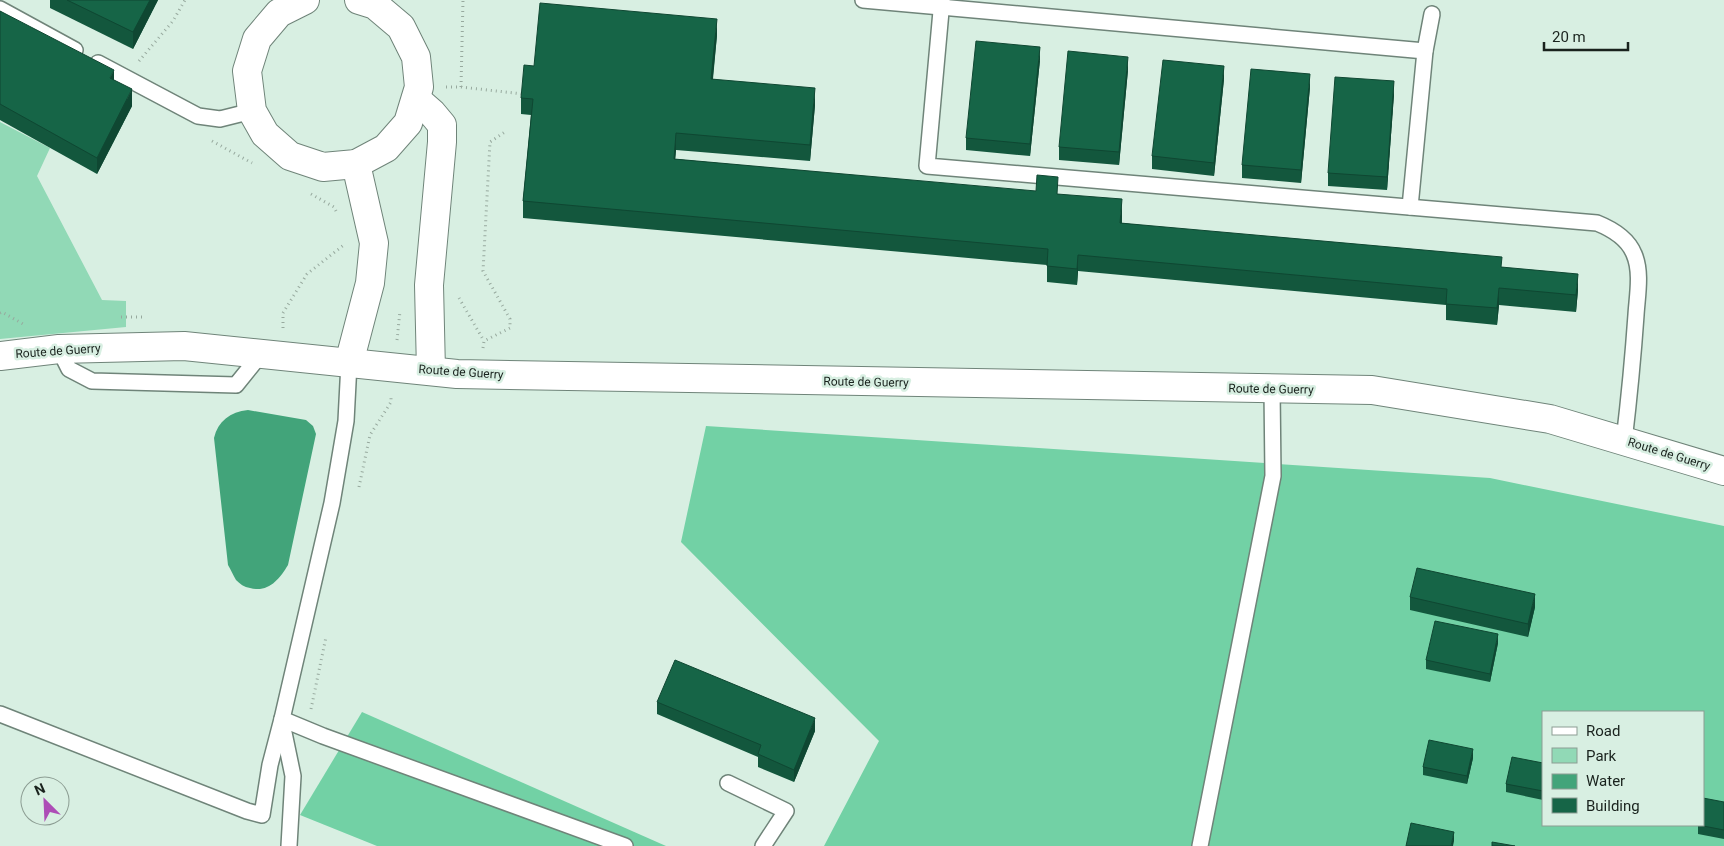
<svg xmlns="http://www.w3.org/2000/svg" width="1724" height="846" font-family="Roboto,sans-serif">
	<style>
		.green { fill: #91d9b6 }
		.forest { fill: #72d1a5; fill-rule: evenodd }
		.water { fill: #42a47a }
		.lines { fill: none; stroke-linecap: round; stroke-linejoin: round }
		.service-casing { stroke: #6f8479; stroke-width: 18 }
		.minor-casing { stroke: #6f8479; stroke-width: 30 }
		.path { stroke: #97a99e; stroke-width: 3; stroke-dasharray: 1 4; stroke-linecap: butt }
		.service { stroke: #fff; stroke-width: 15 }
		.minor { stroke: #fff; stroke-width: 28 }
		.wall { fill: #13573d }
		.shaded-wall { fill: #0f4732 }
		.building { fill: #166547; stroke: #0f4732 }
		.labels { text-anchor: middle; stroke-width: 5; stroke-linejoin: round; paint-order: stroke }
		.street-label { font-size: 12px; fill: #19221d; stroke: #d8efe2 }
	</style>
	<rect width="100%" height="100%" fill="#d8efe2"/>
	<polygon class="green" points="0,122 50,148 37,176 102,300 126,301 126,327 0,339"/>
	<g class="forest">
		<path d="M 706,426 L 1490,478 L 1724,526 L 1724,846 L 824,846 L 879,741 L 681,542 ZM 1543,712 L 1703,712 L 1703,825 L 1543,825 Z"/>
		<polygon points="362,712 666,846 377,846 300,815"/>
	</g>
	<path class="water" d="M 248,410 L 306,420 L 313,426 L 316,434 L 288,565 C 279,580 268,593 250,588 C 244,587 240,584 236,580 C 233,575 231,570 228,565 L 214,438 C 218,421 230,412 248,410 Z"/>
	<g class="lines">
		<defs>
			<g id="service">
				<polyline points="863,0 1425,51"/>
				<path d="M 942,0 L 927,166 L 1597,223 C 1612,229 1628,239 1634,254 C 1642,272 1637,297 1636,315 C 1633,358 1629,399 1624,441"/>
				<polyline points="0,9 75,50"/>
				<polyline points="98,63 198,116 220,119 252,111"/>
				<polyline points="1410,207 1425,51 1432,14"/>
				<polyline points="59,349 69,369 92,381 236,385 261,354"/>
				<polyline points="349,363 346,421 332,503 282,719 323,736 625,846"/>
				<polyline points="0,714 247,811 262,815 270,765 282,719"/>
				<polyline points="282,723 293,776 289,846"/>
				<polyline points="728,783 786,811 763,846"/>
				<polyline points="1200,846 1273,476 1272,389"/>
			</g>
			<g id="minor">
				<polyline points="305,0 279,13 257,39 247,71 252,111 265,134 290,156 323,167 356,164 386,148 408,123 419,87 416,57 401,27 375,5 359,0"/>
				<polyline points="416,99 432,113 442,125 442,142 429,285 431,371"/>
				<polyline points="0,356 59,349 184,346 457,374 1372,390 1550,419 1724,471"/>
				<polyline points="349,363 370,283 374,243 356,164"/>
			</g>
		</defs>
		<use href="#service" class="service-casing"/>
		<use href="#minor" class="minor-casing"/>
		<g class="path">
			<polyline points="139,61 173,21 185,0"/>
			<polyline points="446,87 461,87 463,0"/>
			<polyline points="461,87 523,94"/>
			<polyline points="212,141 252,163"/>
			<polyline points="311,194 334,207 336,211"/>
			<polyline points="459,298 484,341"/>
			<polyline points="0,313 2,312 23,324"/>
			<polyline points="121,317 145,317"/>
			<polyline points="283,328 283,313 307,274 345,244"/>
			<polyline points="397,340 400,311"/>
			<polyline points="483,348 484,341 510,328 510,319 483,271 490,142 505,132"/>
			<polyline points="359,487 370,435 391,402 391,396"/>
			<polyline points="311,709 326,637"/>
		</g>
		<use href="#service" class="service"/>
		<use href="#minor" class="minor"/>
	</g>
	<g class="wall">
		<polygon points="50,0 158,0 133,49 50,8"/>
		<polygon points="0,11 114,80 132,106 97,174 0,120"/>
		<polygon points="717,35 713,79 815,105 810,161 676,150 675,159 1058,194 1122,216 1122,223 1502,267 1578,290 1576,312 1499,305 1497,325 1446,320 1446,305 1078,271 1077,285 1047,282 1047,265 523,218 523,201 531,115 521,114 521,98 534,66"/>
		<polygon points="1040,60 1030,156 966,150 966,138"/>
		<polygon points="1128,70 1119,165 1059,160 1059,147"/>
		<polygon points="1224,79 1214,176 1152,169 1152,156"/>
		<polygon points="1310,87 1301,183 1242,178 1242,165"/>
		<polygon points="1394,94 1387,190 1328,186 1328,173"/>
		<polygon points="1410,597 1535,607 1528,637 1410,610"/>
		<polygon points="1498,643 1490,682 1426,669 1426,660"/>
		<polygon points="657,702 815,731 794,782 758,767 758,757 657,714"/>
		<polygon points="1473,758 1467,784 1423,775 1423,767"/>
		<polygon points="1543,763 1543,800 1506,792 1506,784"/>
		<polygon points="1724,802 1724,839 1698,834 1698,825"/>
	</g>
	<g class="shaded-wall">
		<polygon points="150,0 158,0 133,49 133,32"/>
		<polygon points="717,19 717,35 711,95 711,79"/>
		<polygon points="1040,47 1040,60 1030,156 1030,144"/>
		<polygon points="1128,57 1128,70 1119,165 1119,152"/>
		<polygon points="1224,66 1224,79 1214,176 1214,163"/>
		<polygon points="114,70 114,86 110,78"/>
		<polygon points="1310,74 1310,87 1301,183 1301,170"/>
		<polygon points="1394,81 1394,94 1387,190 1387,177"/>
		<polygon points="815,88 815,105 810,161 810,145"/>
		<polygon points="132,89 132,106 97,174 97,158"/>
		<polygon points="676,133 676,150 674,175 674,159"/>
		<polygon points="1122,199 1122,216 1120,239 1120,223"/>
		<polygon points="1078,255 1078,271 1077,285 1077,269"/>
		<polygon points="1578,274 1578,290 1576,312 1576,295"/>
		<polygon points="1499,288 1499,305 1497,325 1497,308"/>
		<polygon points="1535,594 1535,607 1528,637 1528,624"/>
		<polygon points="1498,634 1498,643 1490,682 1490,674"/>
		<polygon points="815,718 815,731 794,782 794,770"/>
		<polygon points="1473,749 1473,758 1467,784 1467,776"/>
		<polygon points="1454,832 1454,841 1453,846 1451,846"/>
	</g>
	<g class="building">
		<polygon points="67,0 150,0 133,32"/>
		<polygon points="540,3 717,19 711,79 815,88 810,145 676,133 674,159 1036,191 1037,175 1058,177 1057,194 1122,199 1120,223 1502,257 1501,267 1578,274 1576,295 1499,288 1497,308 1446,304 1447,289 1078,255 1077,269 1047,266 1048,249 523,201 533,99 521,98 524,65 534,66"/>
		<polygon points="0,11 114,70 110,78 132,89 97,158 0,104"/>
		<polygon points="976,41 1040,47 1030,144 966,138"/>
		<polygon points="1068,51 1128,57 1119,152 1059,147"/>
		<polygon points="1163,60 1224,66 1214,163 1152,156"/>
		<polygon points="1251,69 1310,74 1301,170 1242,165"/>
		<polygon points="1335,77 1394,81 1387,177 1328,173"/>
		<polygon points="1417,568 1535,594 1528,624 1410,597"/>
		<polygon points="1435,621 1498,634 1490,674 1426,660"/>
		<polygon points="675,660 815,718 794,770 758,754 761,745 657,702"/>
		<polygon points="1429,740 1473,749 1467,776 1423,767"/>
		<polygon points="1512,757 1543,763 1543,791 1506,784"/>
		<polygon points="1703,798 1724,802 1724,830 1698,825 1703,825"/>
		<polygon points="1411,823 1454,832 1451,846 1406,846"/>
		<polygon points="1492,842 1515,846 1492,846"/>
	</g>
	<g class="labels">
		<g class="street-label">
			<text transform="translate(58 351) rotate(-4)" y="4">Route de Guerry</text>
			<text transform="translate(461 372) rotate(4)" y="4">Route de Guerry</text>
			<text transform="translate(866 382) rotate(1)" y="4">Route de Guerry</text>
			<text transform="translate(1271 389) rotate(1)" y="4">Route de Guerry</text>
			<text transform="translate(1669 454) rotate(17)" y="4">Route de Guerry</text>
		</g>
	</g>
	<rect x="1542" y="711" width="162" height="115" fill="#d8efe2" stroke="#8c9d93"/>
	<rect x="1552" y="727" width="25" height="8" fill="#ffffff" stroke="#8c9d93"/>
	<text x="1586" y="736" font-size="15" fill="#19221d">Road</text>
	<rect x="1552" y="748" width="25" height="15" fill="#91d9b6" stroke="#8c9d93"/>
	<text x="1586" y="761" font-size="15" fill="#19221d">Park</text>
	<rect x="1552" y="774" width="25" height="15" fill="#42a47a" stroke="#8c9d93"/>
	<text x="1586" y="786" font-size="15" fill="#19221d">Water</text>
	<rect x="1552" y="798" width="25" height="15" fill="#166547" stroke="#8c9d93"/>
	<text x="1586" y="811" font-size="15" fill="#19221d">Building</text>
	<g transform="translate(45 801) rotate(336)"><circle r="24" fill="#d8efe2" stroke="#8c9d93"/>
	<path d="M0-4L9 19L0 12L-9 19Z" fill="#ad4db6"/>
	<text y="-8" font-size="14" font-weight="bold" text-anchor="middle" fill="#19221d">N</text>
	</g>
	<path d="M1544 42v8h84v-8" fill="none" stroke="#19221d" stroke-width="2.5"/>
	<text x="1552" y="42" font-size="15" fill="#19221d" stroke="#d8efe2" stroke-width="4" paint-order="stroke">20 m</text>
</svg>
